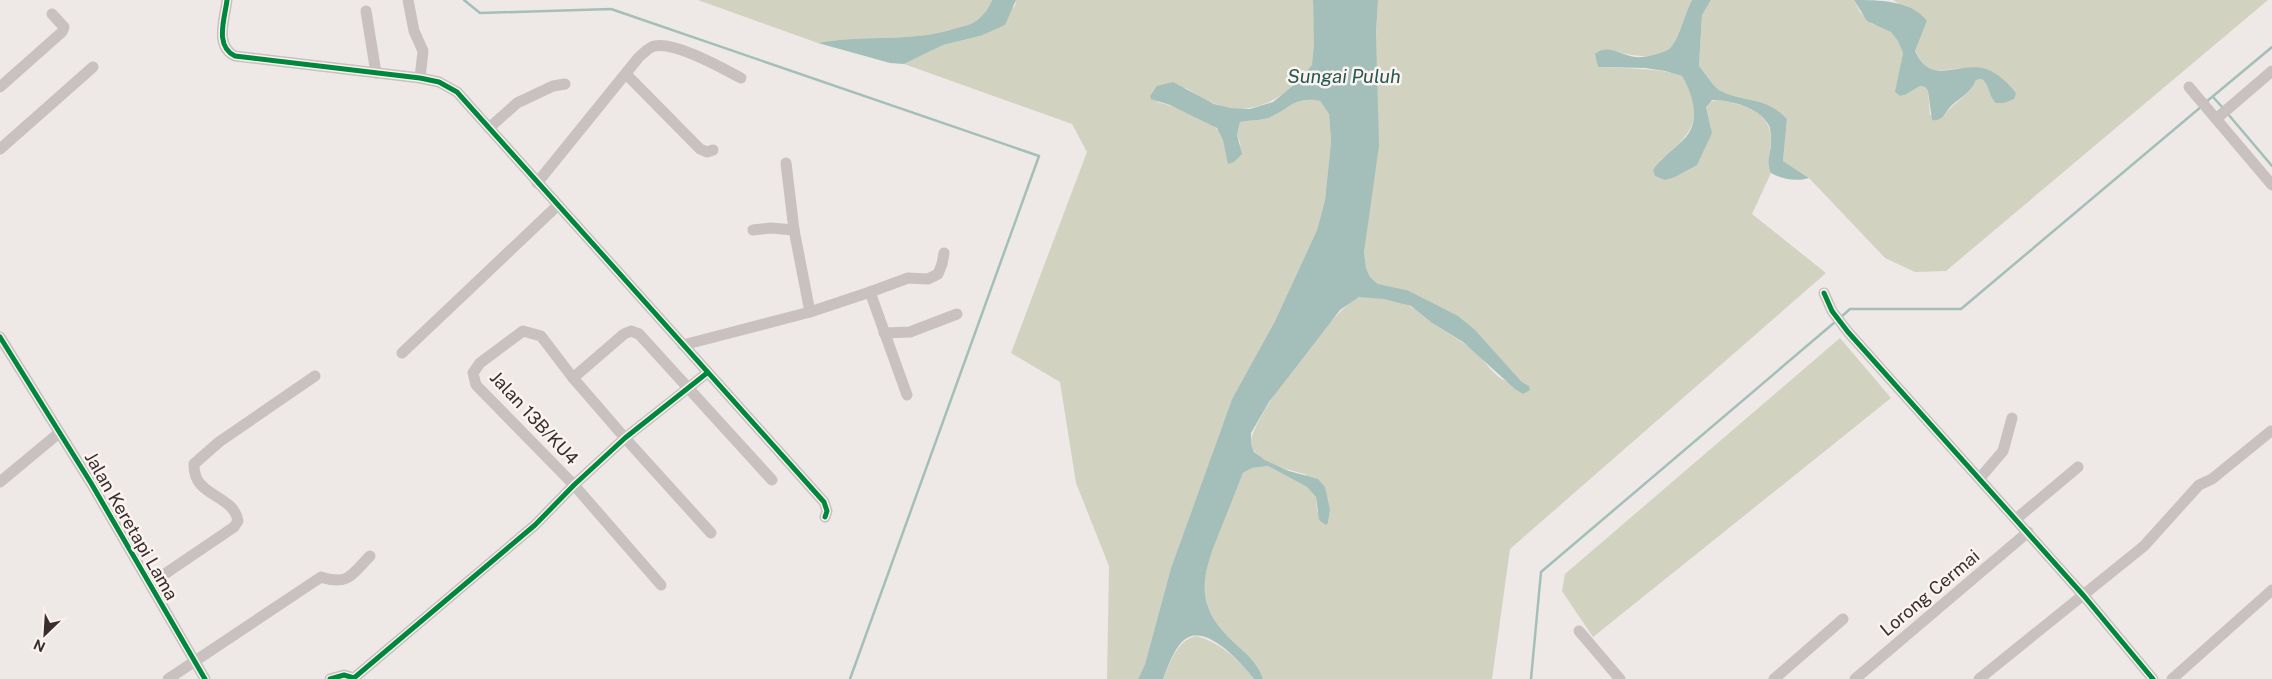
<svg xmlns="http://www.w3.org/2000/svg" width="2272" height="679" font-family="'Public Sans',sans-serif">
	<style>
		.green { fill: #d2d2c1 }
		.water { fill: #a4bfba }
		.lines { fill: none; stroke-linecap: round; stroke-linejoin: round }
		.stream { stroke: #a4bfba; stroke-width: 2.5 }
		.minor { stroke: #c8c1bf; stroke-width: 11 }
		.cycleway-casing { stroke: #faf3ef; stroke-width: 8 }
		.cycleway { stroke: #00873e; stroke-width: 5 }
		.labels { text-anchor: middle; stroke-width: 5; stroke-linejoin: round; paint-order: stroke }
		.street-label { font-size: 18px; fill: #392e2d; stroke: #faf3ef }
		.water-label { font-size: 19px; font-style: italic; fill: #255852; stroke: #faf3ef }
	</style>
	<rect width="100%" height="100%" fill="#eee9e6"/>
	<g class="green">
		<path d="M 698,0 L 992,0 C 989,8 983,16 976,21 C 971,25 963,26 957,28 C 912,43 864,34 818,43 Z"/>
		<path d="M 1016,0 L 1313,0 C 1313,15 1317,53 1312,65 C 1308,75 1296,84 1288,90 C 1253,118 1221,112 1186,88 L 1157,102 C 1171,105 1208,118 1218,130 C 1220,132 1222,137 1223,140 L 1241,145 L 1237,135 L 1240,122 C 1248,120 1257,121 1264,119 C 1287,114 1291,95 1320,101 L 1329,114 L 1331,142 L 1325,200 L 1317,230 L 1275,321 L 1232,399 L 1171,568 L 1145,664 L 1138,679 L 1107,679 L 1109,566 L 1076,483 L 1060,382 L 1011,353 L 1087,152 L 1072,124 L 904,64 L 943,45 L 980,36 L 1015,6 Z"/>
		<path d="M 1378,0 L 1692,0 C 1685,12 1679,41 1669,49 C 1654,60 1631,56 1616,51 L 1598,67 C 1627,69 1655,67 1682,76 C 1707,119 1692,134 1658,162 L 1711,128 L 1706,107 L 1709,102 C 1719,98 1730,102 1740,105 C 1764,113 1774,125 1770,151 C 1769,160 1766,165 1771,173 L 1752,214 L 1826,273 L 1510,549 L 1492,679 L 1263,679 C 1257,658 1236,647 1222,630 C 1192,594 1207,564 1222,526 C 1229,509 1236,491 1243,473 L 1252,468 L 1268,466 L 1307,487 L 1316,497 L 1317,511 L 1328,523 L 1330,510 L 1305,474 C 1290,471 1254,461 1251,444 C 1247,423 1338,302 1360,297 C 1370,295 1402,301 1411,307 C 1419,311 1425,318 1432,323 C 1448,334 1465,342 1479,356 C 1486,363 1492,372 1500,378 C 1507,383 1520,384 1529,386 L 1521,381 L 1493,351 L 1407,290 L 1378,284 L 1370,277 L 1366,268 L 1364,252 Z"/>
		<path d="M 1711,0 L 1854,0 L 1860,12 L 1872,24 L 1881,26 L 1891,32 L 1898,40 L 1903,53 L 1896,92 L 1900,96 L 1905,95 L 1920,86 L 1925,87 L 1928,91 L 1930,115 L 1944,116 C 1953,102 1970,96 1976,80 L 1982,79 L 1986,82 L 1992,99 L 2016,93 C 2004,78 1985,67 1965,68 C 1941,69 1928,78 1915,51 L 1927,21 L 1893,0 L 2268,0 L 1946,271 L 1915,272 L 1885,258 L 1809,178 L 1783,161 L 1787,119 C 1767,96 1743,103 1719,90 C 1711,85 1705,73 1699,66 L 1702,15 Z"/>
		<polygon points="1840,338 1891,398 1593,637 1562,591 1565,574"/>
		<path d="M 1197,636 C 1222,644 1238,659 1254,679 L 1163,679 C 1171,662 1177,639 1197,636 Z"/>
	</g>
	<g class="water">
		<path d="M 992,0 L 1016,0 L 1005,25 L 980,36 L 943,45 L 904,64 L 890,63 L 818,43 C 864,34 912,43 957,28 C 963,26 971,25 976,21 C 983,16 989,8 992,0 Z"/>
		<path d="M 1313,0 L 1378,0 L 1376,34 L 1379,146 L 1364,252 L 1366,268 L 1370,277 L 1378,284 L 1407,290 L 1458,316 L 1474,329 L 1521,381 L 1529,386 L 1530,390 L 1523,394 L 1515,389 L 1463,342 L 1432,323 L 1411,306 L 1384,299 L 1359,297 L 1340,310 L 1269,402 L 1251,433 L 1251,444 L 1254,452 L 1265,460 L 1289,471 L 1318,479 L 1325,487 L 1330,510 L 1328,523 L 1326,525 L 1319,520 L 1316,497 L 1307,487 L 1268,466 L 1252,468 L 1243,473 C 1236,491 1229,509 1222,526 C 1207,564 1192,595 1222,630 C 1236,647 1257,658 1263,679 L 1254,679 C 1242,664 1211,628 1189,637 C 1176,642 1168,667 1163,679 L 1138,679 L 1145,664 L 1171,568 L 1232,399 L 1275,321 L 1317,230 L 1325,200 L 1331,142 L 1329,114 L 1320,101 C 1291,95 1287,114 1264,119 C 1257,121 1248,120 1240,122 L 1237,135 L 1242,154 L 1234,162 L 1228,164 L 1223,140 L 1217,128 L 1170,105 L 1151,99 L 1150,96 L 1157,86 L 1173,82 L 1214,104 L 1231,108 L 1250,109 L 1273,102 L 1295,84 L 1312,65 L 1314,45 Z"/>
		<path d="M 1692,0 L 1711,0 L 1702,15 L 1699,66 C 1705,73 1712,85 1719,90 C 1743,103 1767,96 1787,119 L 1783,161 L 1809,178 C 1796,182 1782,179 1771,173 C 1765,162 1771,154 1771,143 C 1771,138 1771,128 1768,124 C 1758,107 1730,100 1712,100 L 1706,107 L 1712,133 L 1697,165 L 1675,177 L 1665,180 L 1655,176 L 1653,170 C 1661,158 1673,150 1683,140 C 1702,122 1693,95 1682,76 L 1665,71 L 1645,68 L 1598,67 L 1595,54 C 1607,43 1621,55 1635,57 C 1643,58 1662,54 1669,49 C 1679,41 1685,12 1692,0 Z"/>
		<path d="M 1854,0 C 1879,0 1911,0 1927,21 L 1915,51 C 1931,87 1958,61 1986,69 C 1998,73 2009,84 2016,93 L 2014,99 L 2004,103 L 1996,103 C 1988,96 1990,85 1982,79 L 1976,80 C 1971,93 1961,97 1951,106 C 1945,112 1943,122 1932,120 L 1928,91 L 1925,87 L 1920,86 L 1905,95 L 1900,96 L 1895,92 L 1903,53 L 1898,41 L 1891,32 L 1867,21 Z"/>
	</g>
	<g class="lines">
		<g class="stream">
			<polyline points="464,0 480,13 611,9 1039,156 850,679"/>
			<polyline points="2213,97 2223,108"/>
			<polyline points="2206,102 2272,47"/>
			<polyline points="2228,114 2272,166"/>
			<polyline points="1841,317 1850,309 1961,309 2202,106"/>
			<polyline points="1531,679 1541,572 1835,322"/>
		</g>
		<g class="minor">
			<path d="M 227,0 C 225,18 214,46 235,56 L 420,78 L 439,82 L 457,92 L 824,502 L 827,511 L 825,517"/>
			<polyline points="408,0 414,31 423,51 420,78"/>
			<polyline points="366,11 376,73"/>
			<polyline points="626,74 700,149 707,152 713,150"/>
			<polyline points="0,87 62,32 64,27 52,14"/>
			<polyline points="2189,87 2272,185"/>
			<polyline points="2216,119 2272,71"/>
			<polyline points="489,128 517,103 553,86 565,84"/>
			<polyline points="0,149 93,67"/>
			<polyline points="786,163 794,230"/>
			<path d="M 537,183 L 639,57 C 644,53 650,46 655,46 C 676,42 722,68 741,78"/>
			<polyline points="753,230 771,228 794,230 810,312"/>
			<polyline points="870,292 908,278 928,279 938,274 942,264 944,253"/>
			<polyline points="1824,293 1832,311 1848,332 2084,596 2153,679"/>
			<polyline points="884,333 910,332 957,314"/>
			<polyline points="0,337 91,483 205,679"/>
			<polyline points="683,345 810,312 870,292 907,395"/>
			<polyline points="402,353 557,206"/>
			<polyline points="573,378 624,334 631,331 639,334 772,480"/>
			<polyline points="1980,478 2003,451 2012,418"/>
			<polyline points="0,482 59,433"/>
			<polyline points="2016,519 2078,467"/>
			<path d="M 150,584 L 234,527 L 238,521 C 233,493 193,498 194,464 L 219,442 L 315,376"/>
			<polyline points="661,585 574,485 476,385 473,373 480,363 523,331 541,336 573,378 625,438 711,533"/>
			<polyline points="1579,631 1620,679"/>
			<path d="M 168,679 L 321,577 C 349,586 352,574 370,556"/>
			<polyline points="330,679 344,675 354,678 535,525 574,485 625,438 707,373"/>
			<polyline points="1774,679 1843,619"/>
			<polyline points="1855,679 2028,532"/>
			<polyline points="1979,679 2144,546 2199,485 2212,479 2271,431"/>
			<polyline points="2172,679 2272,590"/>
		</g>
		<defs>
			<g id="cycleway">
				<path d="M 227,0 C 225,18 214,46 235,56 L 420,78 L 439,82 L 457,92 L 824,502 L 827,511 L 825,517"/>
				<polyline points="1824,293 1832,311 1848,332 2084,596 2153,679"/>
				<polyline points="0,337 91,483 205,679"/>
				<polyline points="330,679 344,675 354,678 535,525 574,485 625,438 707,373"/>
			</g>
		</defs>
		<use href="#cycleway" class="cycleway-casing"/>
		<use href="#cycleway" class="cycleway"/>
	</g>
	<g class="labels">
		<g class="street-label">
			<text transform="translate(534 418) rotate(47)" y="6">Jalan 13B/KU4</text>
			<text transform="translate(131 526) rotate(60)" y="6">Jalan Keretapi Lama</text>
			<text transform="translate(1930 593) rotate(-40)" y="6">Lorong Cermai</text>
		</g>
		<g class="water-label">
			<text x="1344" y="83">Sungai Puluh</text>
		</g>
	</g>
	<g transform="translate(45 634) rotate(205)" stroke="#faf3ef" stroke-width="4" paint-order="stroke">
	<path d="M0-4L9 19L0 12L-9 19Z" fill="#392e2d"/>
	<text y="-8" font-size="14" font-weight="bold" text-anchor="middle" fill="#392e2d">N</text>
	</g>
</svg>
